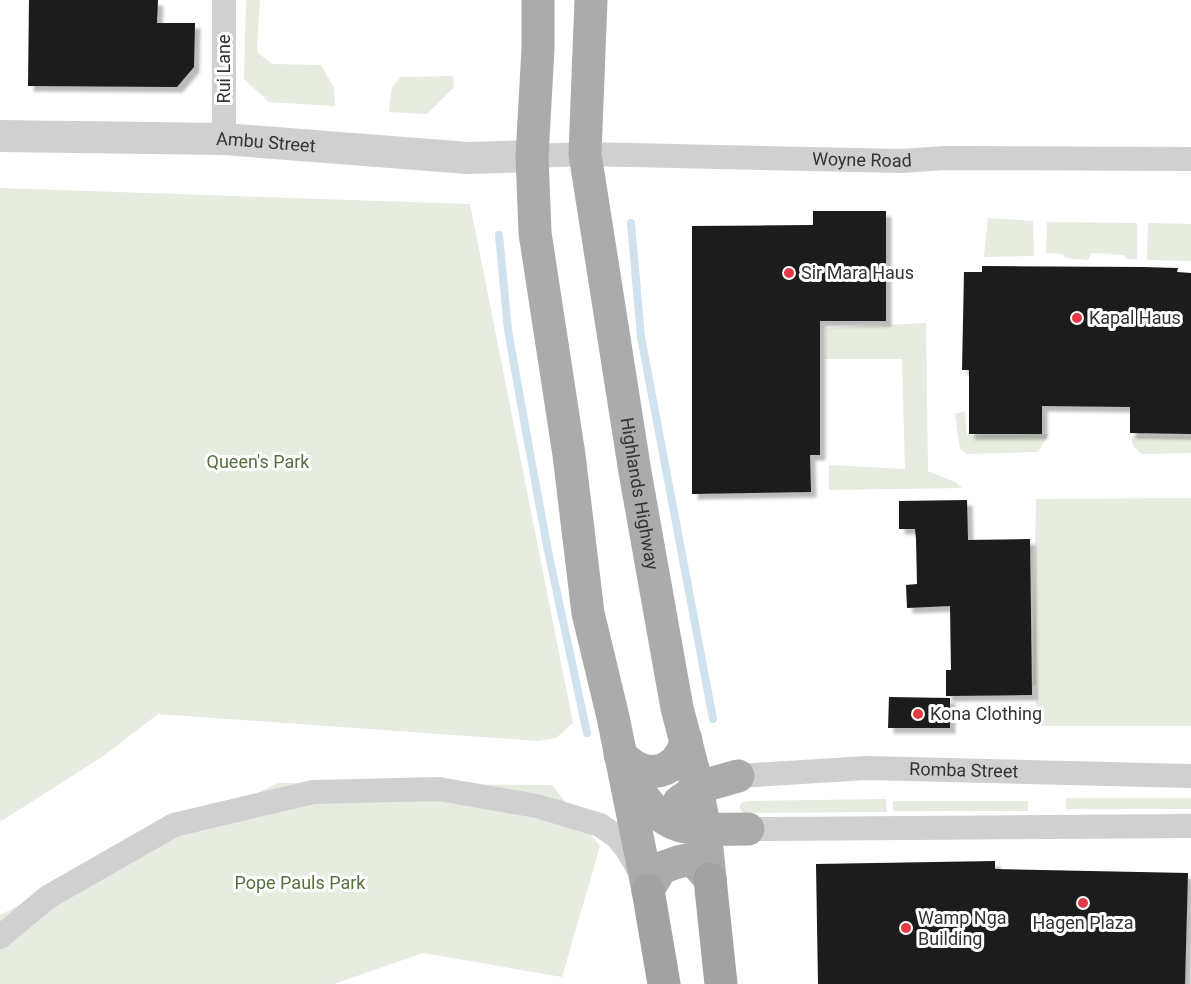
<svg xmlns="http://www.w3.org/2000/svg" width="1191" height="984" font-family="Roboto,sans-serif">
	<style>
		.green { fill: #e6ecdf }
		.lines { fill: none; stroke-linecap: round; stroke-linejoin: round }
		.stream { stroke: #cfe2ee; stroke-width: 8 }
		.building { fill: #1a1a1a; filter: url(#shadow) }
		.minor { stroke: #d0d0d0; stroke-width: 24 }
		.tertiary { stroke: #d0d0d0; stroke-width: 32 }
		.primary { stroke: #ababab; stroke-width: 33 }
		.trunk { stroke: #a2a2a2; stroke-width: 33 }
		.poi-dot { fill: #e63946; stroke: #fff; stroke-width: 2 }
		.labels { text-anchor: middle; stroke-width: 6; stroke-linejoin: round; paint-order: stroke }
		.street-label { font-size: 18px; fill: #333; stroke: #fff }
		.poi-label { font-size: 18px; fill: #333; stroke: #fff; text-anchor: start }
		.park-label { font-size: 18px; fill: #56703f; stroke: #fff }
	</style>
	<defs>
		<filter id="shadow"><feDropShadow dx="5.5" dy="5.5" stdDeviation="1.5" flood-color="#0004"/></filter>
	</defs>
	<rect width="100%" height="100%" fill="#fff"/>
	<g class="green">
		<polygon points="246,0 260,0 257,52 272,64 321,65 334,88 335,106 269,102 244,79"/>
		<polygon points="453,76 454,87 427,114 389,112 392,87 401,77"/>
		<polygon points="0,188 470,204 573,723 556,738 538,741 158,714 102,757 0,822"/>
		<polygon points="988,218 1033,221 1034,256 984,257"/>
		<polygon points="1047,222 1137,223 1137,259 1127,259 1124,255 1092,253 1088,260 1065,258 1063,254 1046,253"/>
		<polygon points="1148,223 1191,224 1191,261 1147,260"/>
		<polygon points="926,323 928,471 957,483 962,488 829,490 829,465 905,469 902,359 825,359 826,328"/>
		<polygon points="965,411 967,435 1049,434 1038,452 967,454 960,449 955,414"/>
		<path d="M 1132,436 L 1191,437 L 1191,453 L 1142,454 C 1135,449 1131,446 1132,436 Z"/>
		<polygon points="1191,498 1191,726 1036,726 1036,685 1033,685 1036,499"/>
		<polygon points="278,783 552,785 600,846 562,977 423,953 334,984 0,984 0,915 58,885"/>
		<rect x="1066" y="798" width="125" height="11"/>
		<polygon points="886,799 887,812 743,813 739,807 742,802 751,801"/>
		<rect x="893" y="801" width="135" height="10"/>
	</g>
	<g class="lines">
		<g class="stream">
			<polyline points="631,223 641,337 713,719"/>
			<polyline points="499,235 508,330 527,437 548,551 587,733"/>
		</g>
	</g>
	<g class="building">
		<polygon points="29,0 158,0 157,23 195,23 194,67 177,87 28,86"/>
		<polygon points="813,211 886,211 886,321 820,321 820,455 810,455 811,492 692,494 692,226 813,225"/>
		<polygon points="982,266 1143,267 1178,268 1177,272 1191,273 1191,434 1130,433 1130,407 1042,406 1042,434 969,434 969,370 962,370 964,272 982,272"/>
		<polygon points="967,500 968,540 1030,539 1032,695 946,696 946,670 951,670 950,606 907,608 906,585 917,584 916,539 915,529 899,529 899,501"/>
		<polygon points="889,697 950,698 950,728 888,728"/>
		<polygon points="995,861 995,869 1188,873 1185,984 818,984 816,864"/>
	</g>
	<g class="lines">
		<g class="minor">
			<polyline points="224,0 224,139"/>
			<path id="s1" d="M 532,156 L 585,154 L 902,161 L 944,158 L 1191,159"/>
			<path id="s2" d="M 738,776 L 867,768 L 1191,776"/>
			<polyline points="748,829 1191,826"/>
			<polyline points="0,937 48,897 174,825 313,792 439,789 537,806 600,825 616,836 626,848 639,870"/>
		</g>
		<path class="tertiary" id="s3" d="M 0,136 L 224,139 L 468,158 L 532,156"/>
		<g class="primary">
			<polyline points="538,0 538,49 532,156 535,233 569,455 588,613 613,717 648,890"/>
			<path id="s4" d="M 591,0 L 585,154 L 635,472 L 677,708 L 693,769 L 705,829 L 710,879"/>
			<path d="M 620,755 C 626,760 632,766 640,769 C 662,778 682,762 686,740"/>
			<path d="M 630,776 C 663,836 686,829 748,829"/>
			<polyline points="679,802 702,786 738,776"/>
			<polyline points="648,890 661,868 678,862 688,860 697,864 710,879"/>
		</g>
		<g class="trunk">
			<polyline points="710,879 721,984"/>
			<polyline points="648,890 664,984"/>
		</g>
	</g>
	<g class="poi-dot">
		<circle cx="789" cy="273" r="6"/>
		<circle cx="1077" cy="318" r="6"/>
		<circle cx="918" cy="714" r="6"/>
		<circle cx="1083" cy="903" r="6"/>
		<circle cx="906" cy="928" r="6"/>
	</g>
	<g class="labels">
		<g class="street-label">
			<text transform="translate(224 69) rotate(-90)" y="6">Rui Lane</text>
			<text dy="6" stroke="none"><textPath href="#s3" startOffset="266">Ambu Street</textPath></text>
			<text dy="6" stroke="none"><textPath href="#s1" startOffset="330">Woyne Road</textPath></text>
			<text dy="6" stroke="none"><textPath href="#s4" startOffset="498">Highlands Highway</textPath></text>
			<text dy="6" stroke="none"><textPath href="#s2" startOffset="226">Romba Street</textPath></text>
		</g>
		<g class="poi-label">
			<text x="801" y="279">Sir Mara Haus</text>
			<text x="1089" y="324">Kapal Haus</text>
			<text x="930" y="720">Kona Clothing</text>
			<text x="918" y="924">Wamp Nga<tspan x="918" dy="21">Building</tspan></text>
			<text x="1083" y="929" text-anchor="middle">Hagen Plaza</text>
		</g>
		<g class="park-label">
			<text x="258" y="468">Queen's Park</text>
			<text x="300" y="889">Pope Pauls Park</text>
		</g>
	</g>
</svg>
